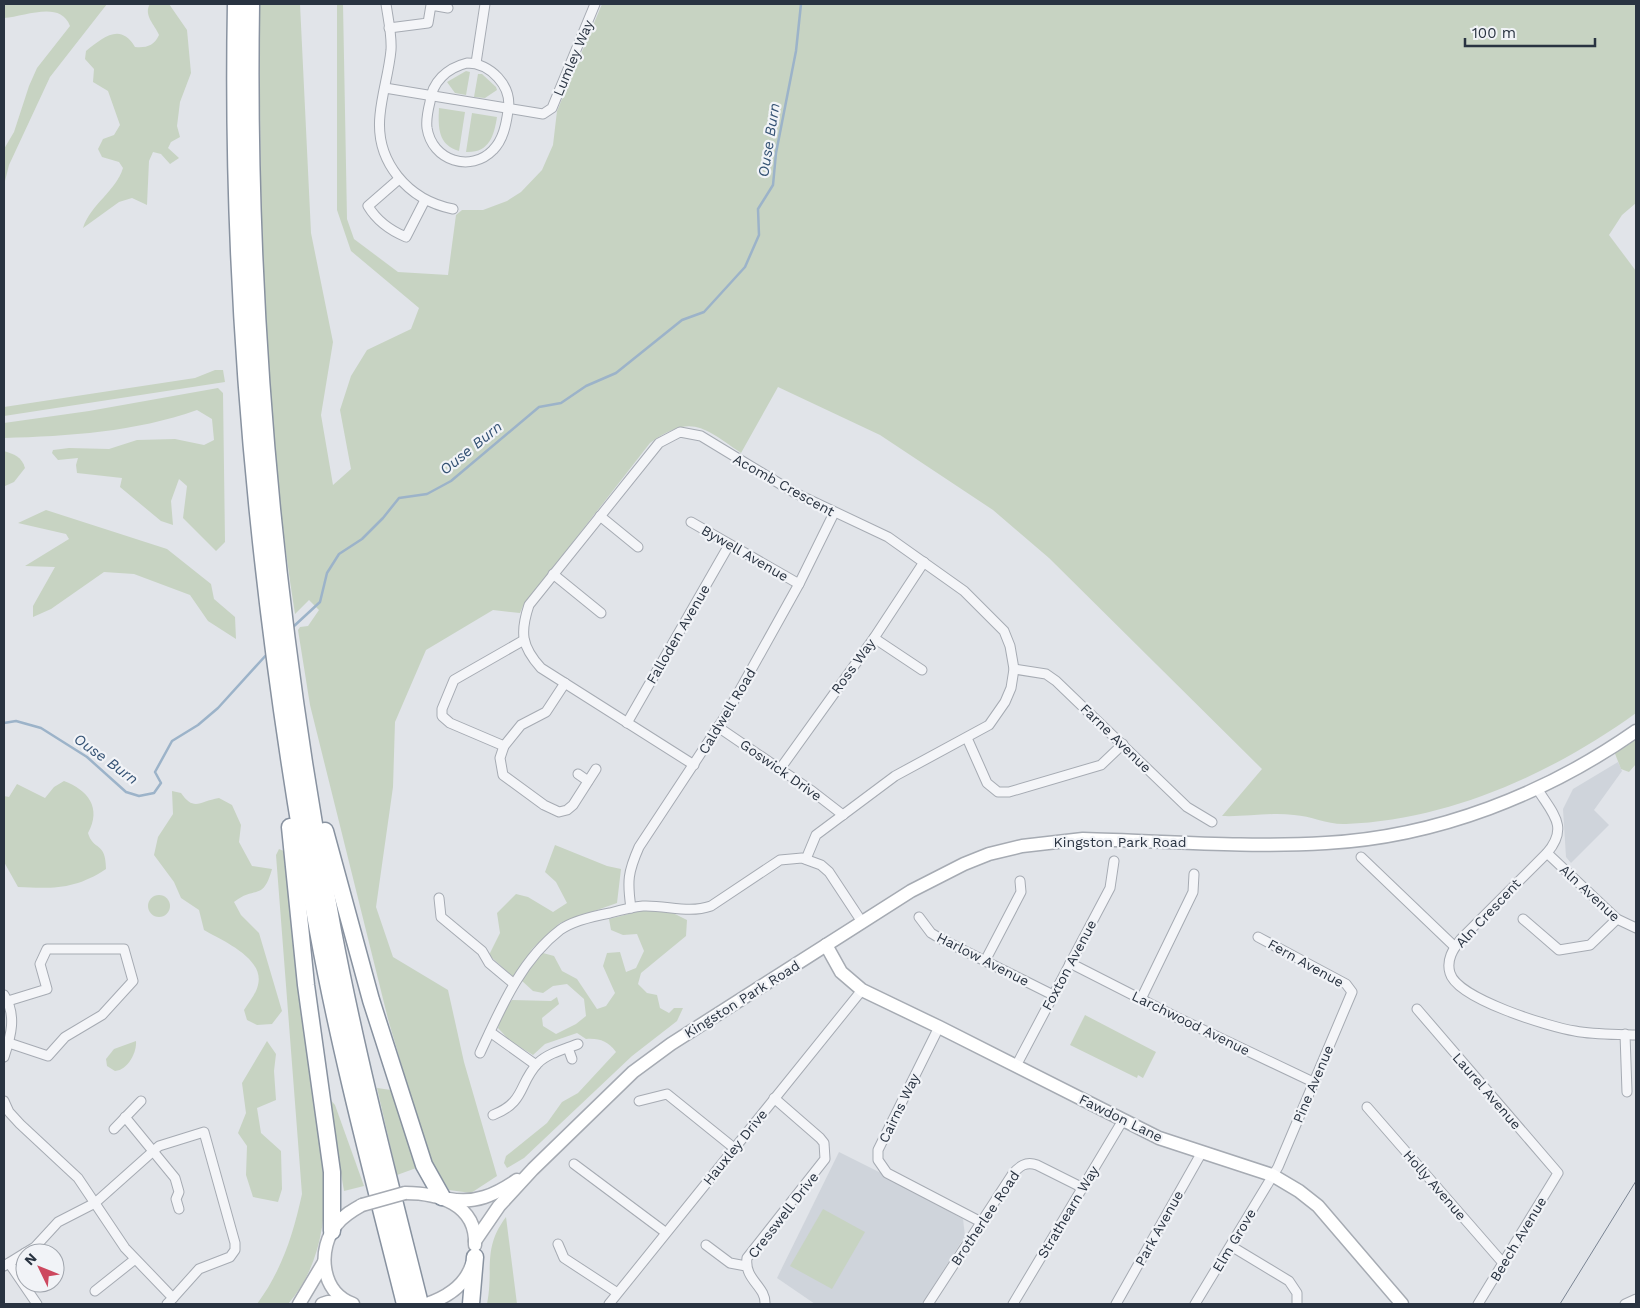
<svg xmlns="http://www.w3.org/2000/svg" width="1640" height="1308" font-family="'Work Sans',sans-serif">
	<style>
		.built { fill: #cfd4db }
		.green { fill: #c7d3c2 }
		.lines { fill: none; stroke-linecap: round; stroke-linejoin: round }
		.stream { stroke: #9cb3c9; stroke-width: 2.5 }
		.street-casing { stroke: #a6abb3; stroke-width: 11 }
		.secondary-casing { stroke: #a6abb3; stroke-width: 15 }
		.highway-casing { stroke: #8892a0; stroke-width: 19 }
		.street { stroke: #f4f5f8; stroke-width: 9 }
		.secondary { stroke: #fff; stroke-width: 12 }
		.highway { stroke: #fff; stroke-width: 16 }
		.tram { stroke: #7a8493; stroke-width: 1 }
		.secondary-bridge-casing { stroke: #a6abb3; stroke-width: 15; stroke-linecap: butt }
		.secondary-bridge { stroke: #fff; stroke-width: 12 }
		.labels { text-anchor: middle; stroke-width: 4.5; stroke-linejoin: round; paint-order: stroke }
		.street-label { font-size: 14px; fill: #293341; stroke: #f1f3f7 }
		.water-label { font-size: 15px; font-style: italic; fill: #345274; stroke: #f1f3f7 }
	</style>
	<rect width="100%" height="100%" fill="#e1e4e9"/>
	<g class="built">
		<polygon points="1618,762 1622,771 1594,810 1609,825 1571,863 1566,857 1563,809 1573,789"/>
		<polygon points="839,1152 885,1175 963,1219 965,1236 922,1304 815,1304 777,1278"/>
	</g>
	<g class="green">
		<path d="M 4,4 L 107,4 L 50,77 L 9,165 L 4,185 L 4,149 L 14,132 L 29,86 L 37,68 L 70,26 C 60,0 25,17 4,18 Z"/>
		<path d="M 150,4 L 169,4 L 187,30 L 191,73 L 180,102 L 177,126 L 180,137 L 171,142 L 168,148 L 179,158 L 170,164 L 161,154 L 153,152 L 149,161 L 147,205 L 132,198 L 119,202 L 83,228 C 91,204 116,191 123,168 L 119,162 L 102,157 L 98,149 L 103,139 L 114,135 L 120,125 L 108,91 L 93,82 L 94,69 L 85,59 L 86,51 C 103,38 120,22 135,47 C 146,48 154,46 159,35 C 155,25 143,15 150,4 Z"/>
		<path d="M 260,4 L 300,4 L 311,233 L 333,342 L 321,415 L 333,485 L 351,469 L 340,410 L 351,376 L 367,350 L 411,329 L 419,308 L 351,251 L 337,210 L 337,4 L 343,4 L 347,219 L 354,239 L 398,272 L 448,275 L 456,215 L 462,210 L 483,210 L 507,201 L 521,192 L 542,170 L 553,145 L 557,111 L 602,4 L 1636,4 L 1636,203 L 1622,215 L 1609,235 L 1636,271 L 1636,713 C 1553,773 1450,820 1346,824 C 1328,825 1312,816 1294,815 C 1271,812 1246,817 1222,816 L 1262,769 L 1049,558 L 993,510 L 880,435 L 778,387 L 741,453 C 704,428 692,413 650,443 L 523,606 L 520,613 L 493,610 L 426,650 L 395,722 L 393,787 L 376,907 L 393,957 L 448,990 L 464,1062 L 497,1176 L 471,1193 L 449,1190 L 428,1155 L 388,1019 L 310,705 L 298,630 L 300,627 L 308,626 L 319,610 L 309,600 L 295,614 C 263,413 259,208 260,4 Z"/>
		<polygon points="466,71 470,72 466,95 455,93 447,82"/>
		<polygon points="478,74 482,74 496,87 497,90 485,98 474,97"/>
		<path d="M 439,108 L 465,112 L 459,151 C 438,145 438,128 439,108 Z"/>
		<path d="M 472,113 L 497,117 C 494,136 489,153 466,152 Z"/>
		<polygon points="215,370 223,370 225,382 4,416 4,407 195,378"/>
		<path d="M 218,388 L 223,393 L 225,542 L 216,551 L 183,518 L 187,486 L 179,479 L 171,501 L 173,525 L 161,521 L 120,487 L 122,478 L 77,473 L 76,465 L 78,458 L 58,460 L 52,453 L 53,450 L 69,448 L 109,449 L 137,440 L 175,439 L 204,445 L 214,440 L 212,419 L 197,410 C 135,432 69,436 4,438 L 4,423 L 89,411 Z"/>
		<path d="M 4,451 C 14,454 22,457 25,468 L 14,482 L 5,486 Z"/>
		<polygon points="46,510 167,549 211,584 214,599 235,617 236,639 208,621 190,595 134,574 104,572 51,609 33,617 33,606 55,567 25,566 69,539 66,534 18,523"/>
		<polygon points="1636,736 1636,764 1629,772 1621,769 1614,751"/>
		<path d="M 64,781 C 88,790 102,808 88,833 C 93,851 106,841 106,869 C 76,889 54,889 18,887 L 4,862 L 4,796 L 9,797 L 17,784 L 45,798 L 54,787 Z"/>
		<path d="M 172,791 L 181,793 C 194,812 200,801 219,798 L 232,805 L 241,825 L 239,842 L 252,866 L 272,869 C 263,902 255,885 234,902 L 241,915 L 259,933 L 282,1011 L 272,1024 L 257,1025 L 247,1020 L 244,1010 C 249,1002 256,994 258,985 C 265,958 221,940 204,930 L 199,910 L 181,898 L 174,882 L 154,855 L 158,837 L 173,814 Z"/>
		<polygon points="555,845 607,866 621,869 617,903 560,923 532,949 514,978 489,955 500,933 497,913 516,894 528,897 553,912 567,903 556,882 545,872"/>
		<path d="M 279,849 L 286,852 L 325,1157 C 327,1209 324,1263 288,1304 L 257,1304 C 282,1270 293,1235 302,1194 L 276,855 Z"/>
		<circle cx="159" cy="906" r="11"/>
		<path d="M 644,910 L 673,913 L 687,920 L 686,936 L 641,973 L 638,984 L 647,993 L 657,995 L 660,1008 L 669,1013 L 674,1008 L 683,1008 L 677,1021 L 632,1056 L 524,1158 L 507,1168 L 504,1163 L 506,1156 L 547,1123 L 562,1102 L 578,1093 L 616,1052 C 608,1041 599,1038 586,1039 L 577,1033 L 545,1044 L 533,1055 L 510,1041 L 498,1028 L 503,1011 L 512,1000 L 551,1001 L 557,997 L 559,1004 L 542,1018 L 543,1026 L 556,1034 L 576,1024 L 586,1016 L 584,999 L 567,984 L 553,986 L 543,993 L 533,991 L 521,980 L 543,953 L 554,956 L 562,971 L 577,979 L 597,1009 L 606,1006 L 615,993 L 603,966 L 607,953 L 620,952 L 626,972 L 636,968 L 644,951 L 637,934 L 623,935 L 611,930 L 609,919 Z"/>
		<polygon points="1085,1015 1156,1052 1143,1078 1138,1075 1137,1078 1070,1045"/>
		<path d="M 136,1041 C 137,1052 128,1070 115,1071 L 107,1066 L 106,1059 L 114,1049 Z"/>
		<polygon points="267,1041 276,1054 274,1071 276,1100 257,1108 261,1133 281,1151 282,1189 278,1202 253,1197 246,1175 247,1146 238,1133 246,1113 242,1083"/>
		<polygon points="377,1088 391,1090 419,1167 397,1175"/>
		<polygon points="328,1097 335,1105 364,1186 344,1191"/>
		<polygon points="823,1209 865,1232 832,1289 790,1266"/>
		<path d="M 506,1217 L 517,1304 L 487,1304 C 494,1269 482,1249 506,1217 Z"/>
	</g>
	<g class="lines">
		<g class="stream">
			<polyline points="293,627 320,602 327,573 339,554 362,539 383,518 399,498 427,494 451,481 539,407 561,403 586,386 616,373 682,320 704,312 745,267 759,235 758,209 773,185 776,153 796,51 801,4"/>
			<polyline points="4,723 16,721 41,728 87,757 126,792 139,796 154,793 161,783 155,772 172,741 198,725 218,708 268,653"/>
		</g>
		<defs>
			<g id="street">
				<path d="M 386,4 C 388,18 392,35 391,50 C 389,72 382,93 380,115 C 375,162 408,200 453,209"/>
				<polyline points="389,28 428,23 431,5 448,8"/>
				<path d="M 467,63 C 490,63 513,86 508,111 C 506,125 503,140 493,150 C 471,173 432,161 427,128 C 426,120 428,110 430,102 C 432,82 447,68 467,63 Z"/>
				<polyline points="476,63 485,4"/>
				<polyline points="385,88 543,114 552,108 595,4"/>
				<path d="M 399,179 L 368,206 C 377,221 389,230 406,237 L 425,200"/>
				<polyline points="600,516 638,547"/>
				<polyline points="691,522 799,584"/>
				<polyline points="553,574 601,613"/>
				<polyline points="874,638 922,670"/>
				<polyline points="1014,669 1046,674 1056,681 1187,807 1212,822"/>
				<polyline points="565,683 546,712 521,725 504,746 500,758 503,775 544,805 559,812 567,810 573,805 596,769"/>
				<polyline points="627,723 729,545"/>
				<polyline points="718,727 812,791 843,815"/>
				<polyline points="967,738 987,783 998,792 1009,792 1101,765 1123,744"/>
				<polyline points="504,746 450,723 442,716 442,709 454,680 524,640"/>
				<path d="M 694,765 L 541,668 C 521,646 520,632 529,605 L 659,443 L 680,432 L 701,436 L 795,493 L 888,537 L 964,591 L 1004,631 L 1010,646 L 1014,669 L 1011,688 L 1005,702 L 989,725 L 895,776 L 816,835 L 806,859"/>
				<polyline points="780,769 874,638 924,562"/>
				<polyline points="578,774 588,781"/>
				<path d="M 1538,790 C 1553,814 1569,827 1547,853 L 1461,939 C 1453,949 1446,960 1450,973 C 1457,999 1550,1027 1575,1031 C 1595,1035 1616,1034 1636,1035"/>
				<polyline points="1547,853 1617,919 1636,928"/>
				<polyline points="1361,857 1455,947"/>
				<polyline points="439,898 441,917 482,951 489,963 514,984"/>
				<path d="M 631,908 C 627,881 628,872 639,847 L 726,715 L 799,584 L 834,513"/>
				<polyline points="919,917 931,933 941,939 1053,995"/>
				<polyline points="1523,919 1559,950 1590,945 1617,919"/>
				<polyline points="985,961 1021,892 1020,881"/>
				<polyline points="1070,963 1176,1017 1313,1082"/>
				<path d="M 4,995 C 17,1015 11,1036 4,1057"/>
				<polyline points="1141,999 1193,892 1194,874"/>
				<polyline points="8,1001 47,989 40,964 47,949 124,949 133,981 102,1015 65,1037 48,1056 9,1043"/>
				<polyline points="1417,1009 1558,1173 1478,1304"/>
				<polyline points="939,1027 878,1150 878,1160 887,1173 981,1222"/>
				<polyline points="490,1032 536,1065"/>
				<polyline points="1625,1034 1627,1092"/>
				<polyline points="568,1048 572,1059"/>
				<path d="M 480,1053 C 500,1010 520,961 560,930 C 572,921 594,916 610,913 C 621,910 632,907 643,906 C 667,905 688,914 711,906 L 780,860 L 802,858 L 821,865 L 829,872 L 862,922"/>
				<polyline points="1016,1066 1110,888 1114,861"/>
				<polyline points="4,1101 9,1112 20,1124 78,1178 125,1248 173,1298 167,1304"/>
				<polyline points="639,1101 667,1094 734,1148"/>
				<polyline points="1367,1107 1503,1263"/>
				<path d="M 493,1115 C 526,1102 518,1084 538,1063 C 548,1053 565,1049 578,1044"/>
				<polyline points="125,1117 175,1178 179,1192 176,1199 179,1209"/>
				<polyline points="114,1129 141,1101"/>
				<polyline points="574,1164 665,1232"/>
				<polyline points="558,1244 564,1258 616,1292"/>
				<polyline points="706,1245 730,1263 746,1266"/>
				<polyline points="1231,1246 1289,1281 1297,1293 1297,1304"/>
				<polyline points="25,1253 35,1247 58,1222 95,1203 159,1146 204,1132 235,1243 235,1250 230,1257 199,1269 173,1298"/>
				<polyline points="9,1263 37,1304"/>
				<polyline points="4,1266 25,1253"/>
				<polyline points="95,1291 134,1260"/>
				<polyline points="609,1304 862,990"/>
				<path d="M 765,1304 C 766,1286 744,1280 747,1258 L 825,1159 L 824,1143 L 820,1138 L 774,1098"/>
				<path d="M 928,1304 L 1012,1175 C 1019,1166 1026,1161 1037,1165 L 1083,1188"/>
				<polyline points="1013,1304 1123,1120"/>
				<polyline points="1116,1304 1202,1152"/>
				<polyline points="1195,1304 1278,1167 1352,992 1346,984 1258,937"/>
				<polyline points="1625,1304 1636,1299"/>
			</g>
			<g id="secondary">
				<polyline points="826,945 841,972 862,990 939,1027 1159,1138 1272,1175 1299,1191 1318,1206 1402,1304"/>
				<path d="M 405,1193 C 438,1193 477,1204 475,1245"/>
				<path d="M 449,1199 C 475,1204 495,1195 517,1180"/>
				<path d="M 475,1241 L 499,1206 L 533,1169 L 633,1072 L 671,1044 L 911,891 L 964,864 L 989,854 L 1022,846 L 1083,839 C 1164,841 1245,848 1326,843 C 1437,837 1546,794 1636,731"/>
				<polyline points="299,1304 324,1262"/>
				<polyline points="322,1304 328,1302 349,1303"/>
				<path d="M 353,1304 C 320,1292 317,1248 337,1224 C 344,1215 353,1210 362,1205"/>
				<path d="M 427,1304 C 447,1297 466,1285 472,1264"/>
			</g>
			<g id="highway">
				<path d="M 236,4 C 230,314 262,626 318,931 C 341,1057 374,1180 405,1304"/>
				<path d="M 251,4 C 246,314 275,626 333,931 C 357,1057 389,1180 420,1304"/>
				<polyline points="290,827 306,985 332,1172 332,1231"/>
				<polyline points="325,831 371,1000 424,1165 442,1197"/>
				<polyline points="471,1304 475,1257"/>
			</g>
		</defs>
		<use href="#street" class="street-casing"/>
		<use href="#secondary" class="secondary-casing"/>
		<use href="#highway" class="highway-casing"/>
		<use href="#street" class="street"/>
		<use href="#secondary" class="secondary"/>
		<use href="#highway" class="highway"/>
		<polyline class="tram" points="1560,1304 1636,1181"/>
		<defs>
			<polyline id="secondary-bridge" points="362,1205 405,1193"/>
		</defs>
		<use href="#secondary-bridge" class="secondary-bridge-casing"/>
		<use href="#secondary-bridge" class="secondary-bridge"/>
	</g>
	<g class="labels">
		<g class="street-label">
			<text transform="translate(573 58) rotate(-67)" y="5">Lumley Way</text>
			<text transform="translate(784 485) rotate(29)" y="5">Acomb Crescent</text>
			<text transform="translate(745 553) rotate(30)" y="5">Bywell Avenue</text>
			<text transform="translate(678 634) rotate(-60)" y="5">Falloden Avenue</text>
			<text transform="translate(853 666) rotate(-54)" y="5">Ross Way</text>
			<text transform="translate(727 711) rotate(-59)" y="5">Caldwell Road</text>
			<text transform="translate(1116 738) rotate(44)" y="5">Farne Avenue</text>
			<text transform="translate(781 770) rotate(35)" y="5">Goswick Drive</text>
			<text x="1120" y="847">Kingston Park Road</text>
			<text transform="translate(1590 893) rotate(43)" y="5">Aln Avenue</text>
			<text transform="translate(1488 913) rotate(-47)" y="5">Aln Crescent</text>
			<text transform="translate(983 959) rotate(27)" y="5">Harlow Avenue</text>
			<text transform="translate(1306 963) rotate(29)" y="5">Fern Avenue</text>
			<text transform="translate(1069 965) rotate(-62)" y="5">Foxton Avenue</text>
			<text transform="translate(742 999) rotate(-32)" y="5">Kingston Park Road</text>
			<text transform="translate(1191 1023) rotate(26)" y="5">Larchwood Avenue</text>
			<text transform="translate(1313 1084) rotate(-67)" y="5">Pine Avenue</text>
			<text transform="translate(1487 1091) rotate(49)" y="5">Laurel Avenue</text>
			<text transform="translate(899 1108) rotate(-64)" y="5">Cairns Way</text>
			<text transform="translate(1121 1118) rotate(26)" y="5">Fawdon Lane</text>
			<text transform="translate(735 1147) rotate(-51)" y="5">Hauxley Drive</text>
			<text transform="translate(1435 1185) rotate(49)" y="5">Holly Avenue</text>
			<text transform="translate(1068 1212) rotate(-59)" y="5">Strathearn Way</text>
			<text transform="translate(783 1215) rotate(-52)" y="5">Cresswell Drive</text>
			<text transform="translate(985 1218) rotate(-56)" y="5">Brotherlee Road</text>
			<text transform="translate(1159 1228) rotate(-61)" y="5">Park Avenue</text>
			<text transform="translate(1518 1239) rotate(-59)" y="5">Beech Avenue</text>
			<text transform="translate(1234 1240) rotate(-59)" y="5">Elm Grove</text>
		</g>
		<g class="water-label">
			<text transform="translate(769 140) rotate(-81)" y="5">Ouse Burn</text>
			<text transform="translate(471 448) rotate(-39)" y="5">Ouse Burn</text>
			<text transform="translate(106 759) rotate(36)" y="5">Ouse Burn</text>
		</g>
	</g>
	<rect width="1640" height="1308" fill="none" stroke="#293341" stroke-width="10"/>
	<g transform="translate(40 1268) rotate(313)"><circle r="24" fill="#f1f3f7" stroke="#a1a6ae"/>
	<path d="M0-4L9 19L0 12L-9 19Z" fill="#cd485f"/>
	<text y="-8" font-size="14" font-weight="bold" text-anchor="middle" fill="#293341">N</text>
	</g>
	<path d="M1465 38v8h130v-8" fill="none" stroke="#293341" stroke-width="2.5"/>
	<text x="1472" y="38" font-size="15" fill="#293341" stroke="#f1f3f7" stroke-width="4" paint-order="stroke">100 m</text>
</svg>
